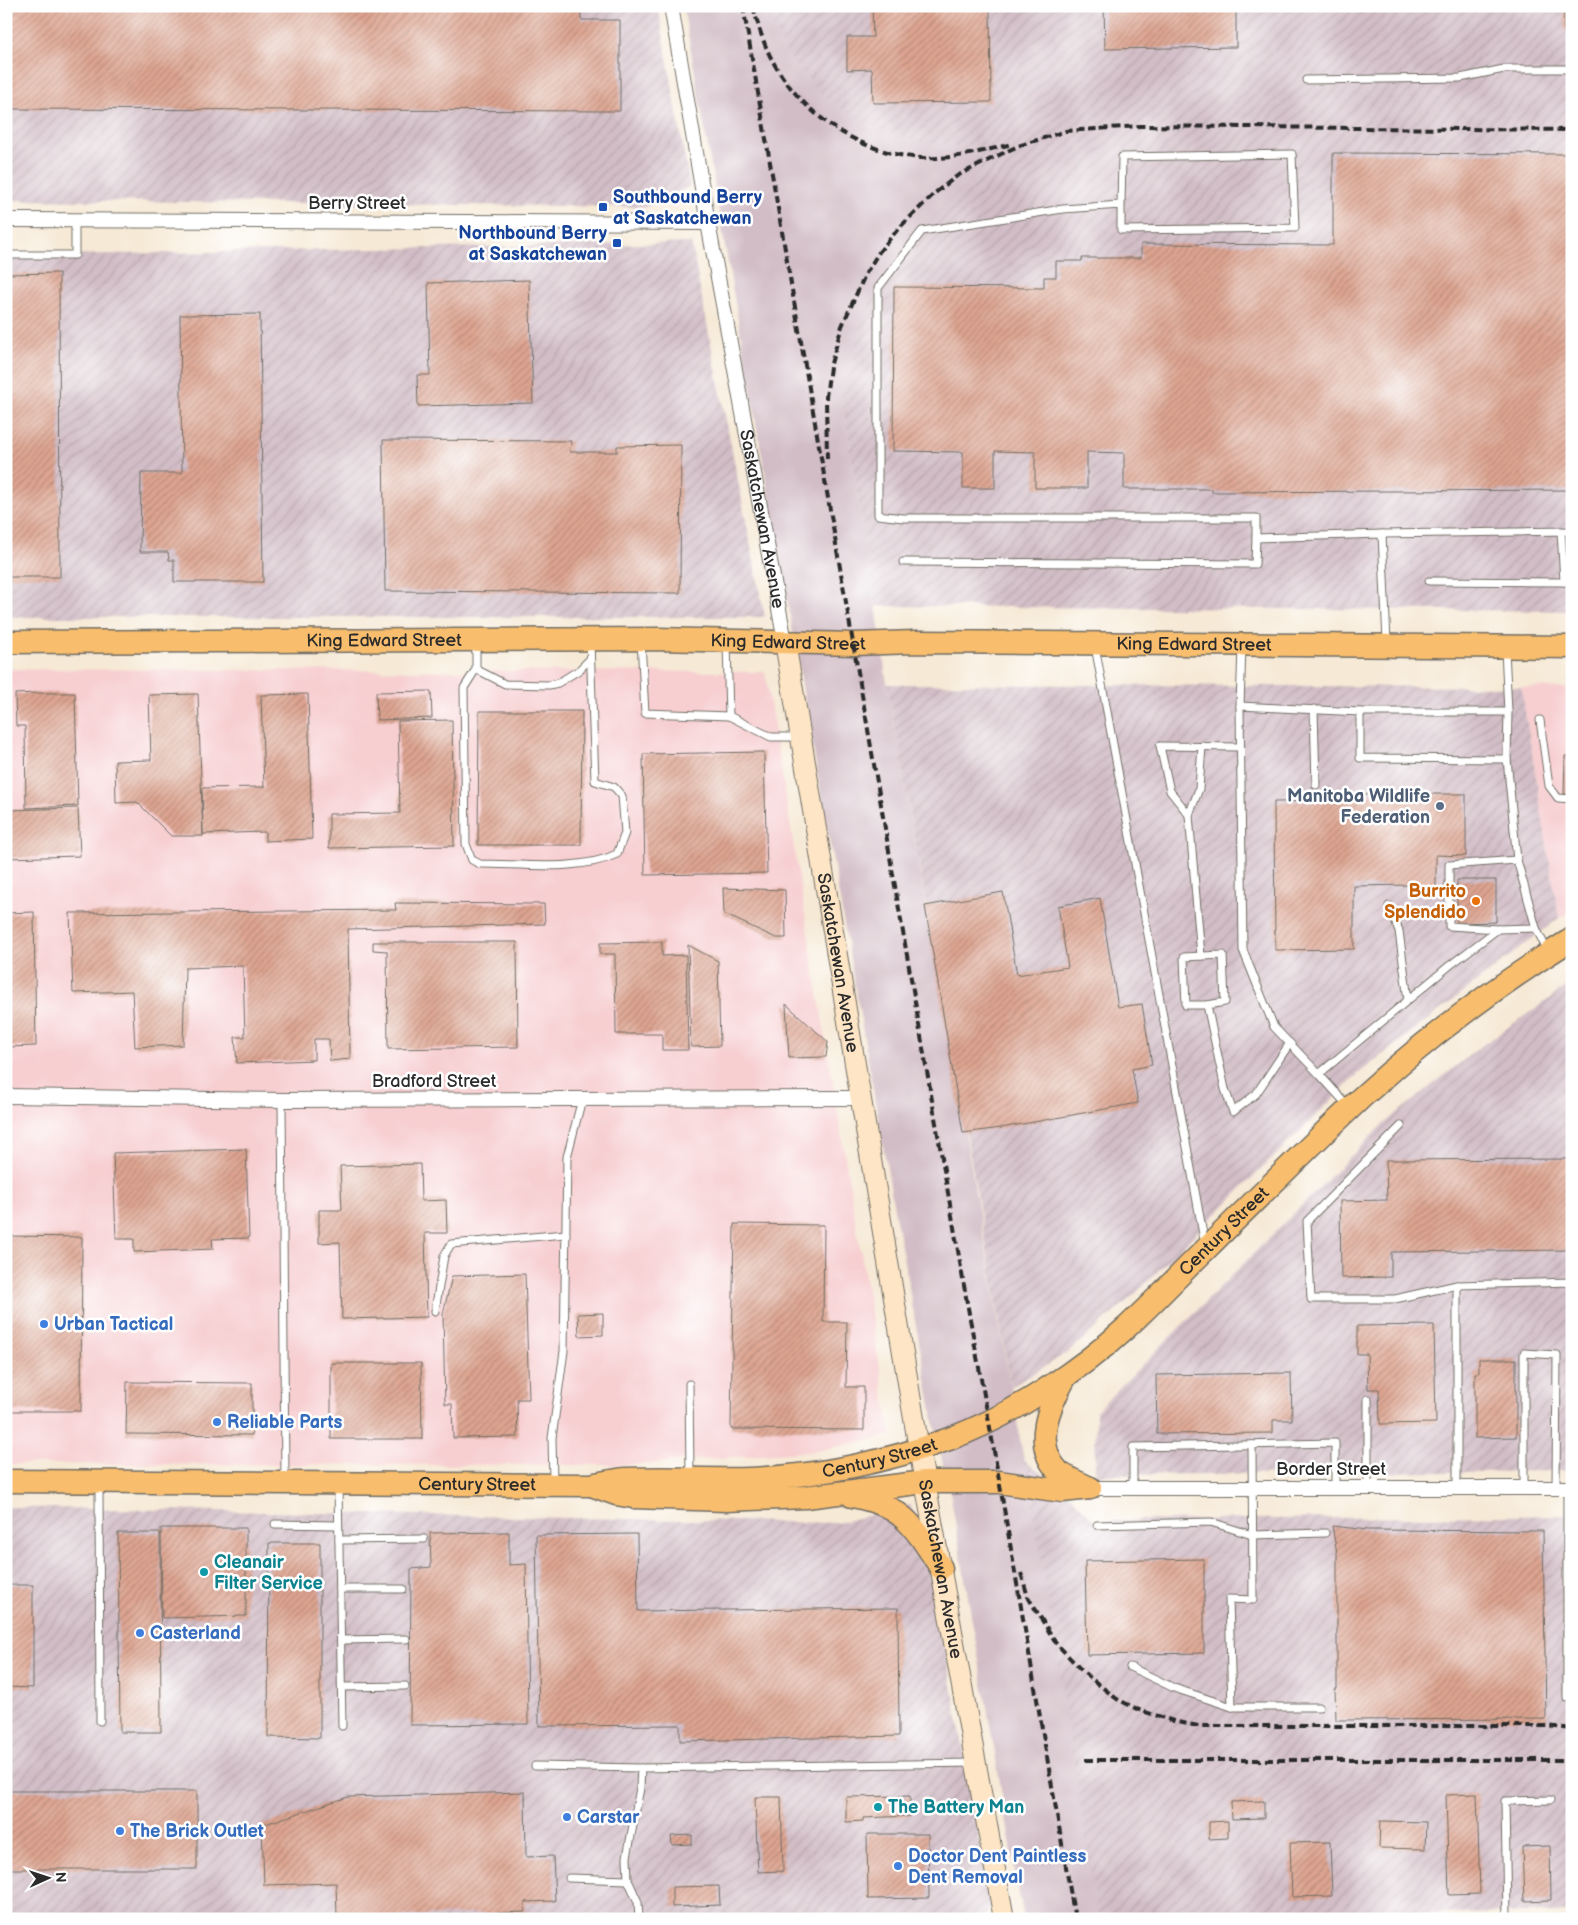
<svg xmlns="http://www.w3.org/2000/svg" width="1578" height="1925" font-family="'Balsamiq Sans',sans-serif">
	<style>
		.built { fill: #f7cfd1 }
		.industrial { fill: url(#industrial-furrows) }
		.railway { fill: #d2bdc6 }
		.building { fill: url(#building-hatch) }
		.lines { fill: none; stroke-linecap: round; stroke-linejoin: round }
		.lane-casing { stroke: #726e66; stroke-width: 9 }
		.street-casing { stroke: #726e66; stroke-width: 16 }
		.secondary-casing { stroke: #726e66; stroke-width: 22 }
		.primary-casing { stroke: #726e66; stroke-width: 25 }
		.lane { stroke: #fff; stroke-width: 7 }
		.street { stroke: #fff; stroke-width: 14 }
		.secondary { stroke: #fde5c5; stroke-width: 20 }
		.primary { stroke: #f9be6d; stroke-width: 22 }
		.rail { stroke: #2b2b2b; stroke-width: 4; stroke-dasharray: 8 4; stroke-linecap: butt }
		.transit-dot { fill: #1a4fb4; stroke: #fff; stroke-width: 2 }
		.service-dot { fill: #5c6f8a; stroke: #fff; stroke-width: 2 }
		.food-dot { fill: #e8710a; stroke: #fff; stroke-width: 2 }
		.shop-dot { fill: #3f7fe0; stroke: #fff; stroke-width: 2 }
		.culture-dot { fill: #0f9aa8; stroke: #fff; stroke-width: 2 }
		.labels { text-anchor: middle; stroke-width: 5; stroke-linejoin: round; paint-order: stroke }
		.transit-label { font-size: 18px; font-weight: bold; fill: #164399; stroke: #fff; text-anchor: start }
		.street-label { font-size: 18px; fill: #2b2b2b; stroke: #fff }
		.service-label { font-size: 18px; font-weight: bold; fill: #4e5e75; stroke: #fff; text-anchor: end }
		.food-label { font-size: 18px; font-weight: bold; fill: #c56008; stroke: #fff; text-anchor: end }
		.shop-label { font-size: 18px; font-weight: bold; fill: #366cbe; stroke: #fff; text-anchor: start }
		.culture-label { font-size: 18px; font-weight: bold; fill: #0d838f; stroke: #fff; text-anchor: start }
	</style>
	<defs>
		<pattern id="industrial-furrows" width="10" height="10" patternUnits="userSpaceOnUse" patternTransform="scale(1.25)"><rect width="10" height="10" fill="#d2bdc6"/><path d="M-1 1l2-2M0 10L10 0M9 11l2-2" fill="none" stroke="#b4a3aa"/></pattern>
		<pattern id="building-hatch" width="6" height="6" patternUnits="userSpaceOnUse" patternTransform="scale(1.25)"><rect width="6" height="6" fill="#dea591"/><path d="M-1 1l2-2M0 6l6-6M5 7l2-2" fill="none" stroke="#b48777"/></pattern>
	</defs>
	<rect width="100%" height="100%" fill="#fff"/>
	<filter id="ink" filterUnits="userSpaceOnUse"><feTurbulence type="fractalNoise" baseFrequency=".02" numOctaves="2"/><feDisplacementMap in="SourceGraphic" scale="10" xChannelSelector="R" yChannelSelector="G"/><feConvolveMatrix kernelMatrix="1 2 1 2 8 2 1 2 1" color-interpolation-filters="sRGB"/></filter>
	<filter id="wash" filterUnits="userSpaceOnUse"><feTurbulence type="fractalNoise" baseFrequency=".0096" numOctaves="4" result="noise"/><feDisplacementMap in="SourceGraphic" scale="20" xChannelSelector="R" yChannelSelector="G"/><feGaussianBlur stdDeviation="1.12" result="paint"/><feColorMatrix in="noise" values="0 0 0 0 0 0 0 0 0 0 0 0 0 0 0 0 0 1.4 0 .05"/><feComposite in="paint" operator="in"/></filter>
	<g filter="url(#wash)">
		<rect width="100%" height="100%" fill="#f6e9d5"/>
		<g class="built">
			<polygon points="6,669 765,672 891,1435 817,1451 626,1465 6,1464"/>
			<polygon points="1521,687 1572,688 1572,911 1559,918"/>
		</g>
		<g class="industrial">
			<polygon points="6,6 658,6 690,186 647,207 6,200"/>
			<polygon points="763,6 1572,6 1572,611 876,606 841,395"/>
			<polygon points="691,243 765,617 6,617 6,256"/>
			<polygon points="887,684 1521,687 1559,918 1359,1073 1134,1295 1067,1353 1011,1387"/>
			<polygon points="1572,983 1572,1471 1095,1475 1096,1411 1381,1126 1481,1046"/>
			<polygon points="1023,1460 1064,1489 1095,1521 1572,1515 1572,1913 1098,1915 1037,1913 1020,1899 951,1497"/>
			<polygon points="910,1505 925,1536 963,1746 991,1908 983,1919 721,1916 605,1919 309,1919 6,1916 6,1507 838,1523"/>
		</g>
		<polygon class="railway" points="683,6 764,6 786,52 819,92 851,115 885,131 919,142 950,145 974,151 980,171 905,246 878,287 867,310 858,335 849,377 841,395 876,606 887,684 977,1201 1031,1499 1099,1919 1024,1919 951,1497 938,1443 895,1214"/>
		<g id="blocks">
			<g class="building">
				<polygon points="6,6 581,6 581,20 620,20 620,111 6,109"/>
				<polygon points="872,6 990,6 991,102 873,103 872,69 847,70 847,37 873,37"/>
				<polygon points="1104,6 1236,6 1236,47 1105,49"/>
				<rect x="1564" y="6" width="8" height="24"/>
				<polygon points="1333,153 1572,154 1572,490 1212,492 1212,489 1124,489 1124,453 1087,452 1087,488 1035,488 1035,452 995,451 995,488 963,488 963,452 893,451 894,287 1044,288 1044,277 1056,277 1056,261 1082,261 1082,258 1141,258 1141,244 1333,245"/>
				<polygon points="59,273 60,577 6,577 6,274"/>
				<polygon points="529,280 533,403 418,406 417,375 430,375 428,283"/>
				<polygon points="260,314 263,582 174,582 174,560 169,560 168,552 140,552 141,473 182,473 180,315"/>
				<polygon points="383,440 571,441 570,452 617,452 617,446 681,445 680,593 385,591"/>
				<polygon points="431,691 432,718 377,720 376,692"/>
				<polygon points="37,693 75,693 78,806 26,808 25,726 16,726 15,694"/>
				<polygon points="198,694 203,836 171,836 137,802 116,803 115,761 151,760 149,695"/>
				<polygon points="308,694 312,839 265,841 265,832 203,834 202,788 264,787 261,695"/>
				<polygon points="479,711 582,711 581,845 478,845"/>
				<polygon points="452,720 454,846 329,848 329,814 400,813 398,721"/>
				<polygon points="764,752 767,873 645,875 643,754"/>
				<polygon points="1565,756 1572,756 1572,794 1564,794"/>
				<polygon points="1351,794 1466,794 1466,856 1436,855 1436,892 1412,893 1412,885 1354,886 1354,949 1275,950 1274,802 1351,801"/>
				<polygon points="78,808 80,856 6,858 6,810"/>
				<polygon points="1457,880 1496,880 1496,922 1457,923"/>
				<polygon points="723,888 785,890 786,938 776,938 724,914"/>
				<polygon points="1003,892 1017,975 1068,967 1058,906 1100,898 1118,1007 1142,1004 1152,1065 1132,1069 1138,1103 1001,1128 963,1133 925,906"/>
				<polygon points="395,903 544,904 545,924 348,929 350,1059 330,1061 329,1039 314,1039 314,1060 237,1063 235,1037 245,1037 243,966 185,968 183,1045 135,1047 132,991 73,993 70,913 396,910"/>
				<polygon points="34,912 36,1046 6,1047 6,913"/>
				<polygon points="373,942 517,942 518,1047 388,1049 387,951 373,950"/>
				<polygon points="662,942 662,956 686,955 688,1050 662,1050 662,1034 616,1034 615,954 600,954 600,943"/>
				<polygon points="688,945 718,961 720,1046 691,1047"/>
				<polygon points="786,1004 828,1042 826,1057 789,1058"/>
				<polygon points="246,1149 249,1238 212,1239 213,1249 134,1252 134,1239 116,1239 113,1153"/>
				<polygon points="1572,1159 1572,1250 1391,1252 1391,1277 1341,1278 1340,1201 1387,1200 1386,1160"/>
				<polygon points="420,1164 421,1201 446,1200 447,1233 425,1233 427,1317 342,1319 340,1242 319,1243 319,1210 342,1210 340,1166"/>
				<polygon points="734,1224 824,1225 823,1322 847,1322 846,1387 864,1387 864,1430 731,1429"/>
				<polygon points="6,1236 82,1237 81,1411 6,1411"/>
				<polygon points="525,1274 529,1399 517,1399 518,1437 453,1438 452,1404 445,1404 443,1314 452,1276"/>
				<polygon points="603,1313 603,1335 579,1336 578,1314"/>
				<polygon points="1434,1325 1436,1423 1380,1424 1379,1389 1368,1389 1367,1354 1357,1354 1357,1326"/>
				<polygon points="1479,1359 1516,1359 1516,1437 1475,1438 1475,1373 1479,1373"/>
				<polygon points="331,1363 421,1363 422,1439 331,1439"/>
				<polygon points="1291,1373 1292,1420 1273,1420 1273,1433 1157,1434 1156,1375"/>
				<polygon points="127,1382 252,1383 252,1435 126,1434"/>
				<polygon points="1332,1526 1368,1530 1543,1531 1546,1719 1336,1720 1335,1689 1337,1689 1337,1553"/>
				<polygon points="161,1528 246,1528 246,1616 162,1618"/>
				<polygon points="509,1532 509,1565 526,1564 528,1724 410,1725 411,1569 431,1567 430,1533"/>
				<polygon points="118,1533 160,1533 161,1732 120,1732"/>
				<polygon points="637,1534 638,1611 898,1608 899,1736 680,1741 680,1725 539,1726 536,1535"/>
				<polygon points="269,1543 320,1543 320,1738 268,1737"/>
				<polygon points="1204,1559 1204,1653 1087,1655 1085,1561"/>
				<polygon points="6,1585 33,1585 33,1688 6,1687"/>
				<rect x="6" y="1791" width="191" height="78"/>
				<polygon points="525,1792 526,1857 553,1856 555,1901 525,1902 525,1912 337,1918 336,1883 264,1885 262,1825 348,1797"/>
				<polygon points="1477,1794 1480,1894 1449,1895 1446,1795"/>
				<polygon points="910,1796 910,1816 863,1818 863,1821 846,1822 846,1797"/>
				<polygon points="755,1797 781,1797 783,1871 758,1872"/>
				<polygon points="1264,1801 1264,1818 1232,1819 1231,1802"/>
				<polygon points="1228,1821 1228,1838 1209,1839 1209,1822"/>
				<polygon points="1380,1821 1426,1822 1425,1849 1379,1848"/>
				<polygon points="867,1834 928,1834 929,1898 868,1899"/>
				<polygon points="692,1835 692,1844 672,1845 671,1836"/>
				<polygon points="1330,1842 1332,1896 1292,1897 1290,1843"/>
				<polygon points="1550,1846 1551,1900 1524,1901 1522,1847"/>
				<polygon points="719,1886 720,1905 672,1907 672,1887"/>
			</g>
		</g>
	</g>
	<g filter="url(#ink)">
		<use href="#blocks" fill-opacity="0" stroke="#726e66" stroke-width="1"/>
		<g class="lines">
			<defs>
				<g id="lane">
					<polyline points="1306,80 1460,78 1504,69 1572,69"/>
					<polyline points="1121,205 1122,157 1292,154 1295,228 1121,230 1121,205 1063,209 922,231 878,288 878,515 903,518 1256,518 1256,538 1382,534 1387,642"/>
					<polyline points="6,255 75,255 75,220"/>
					<polyline points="1561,531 1564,582 1572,582"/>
					<polyline points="1382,534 1572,531"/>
					<polyline points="903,562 1255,564 1256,538"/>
					<polyline points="1429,581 1564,582"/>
					<polyline points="641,641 645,713 729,716 727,643"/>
					<path d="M 476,642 L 476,669 L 464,688 L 466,844 L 472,860 L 480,864 C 522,864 579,872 617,854 L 625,833 L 622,796 L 614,787 L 595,781 L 590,643"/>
					<polyline points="1095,646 1205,1245"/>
					<polyline points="1242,647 1240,706 1360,712 1508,712"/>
					<polyline points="1505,649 1508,712 1507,759 1517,860 1536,928 1548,952"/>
					<polyline points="476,669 505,684 549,685 558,683 579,670 590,659"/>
					<polyline points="1240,706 1243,950 1274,1027 1319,1074"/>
					<polyline points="1314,709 1316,785"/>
					<polyline points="1360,712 1360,758 1507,759"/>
					<polyline points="729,716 771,737 799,737"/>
					<polyline points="1540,720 1549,786 1558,798 1572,799"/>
					<polyline points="1189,815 1170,791 1160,746 1240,747"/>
					<polyline points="1389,906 1399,931 1408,1000"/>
					<polyline points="1498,929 1449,926 1449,865 1517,860"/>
					<polygon points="1223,955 1225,1002 1207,1005 1186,1005 1184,957"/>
					<polyline points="1201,956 1189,815 1199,789 1202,746"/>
					<polyline points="1207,1005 1225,1089 1233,1112 1256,1094 1290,1043"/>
					<polyline points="282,1100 285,1480"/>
					<polyline points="1348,1106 1319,1074 1449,966 1498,929 1536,928"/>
					<polyline points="1401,1126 1307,1221 1311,1299 1395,1299 1457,1285 1572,1282"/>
					<polyline points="1457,1285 1457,1488"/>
					<polyline points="435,1311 444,1256 451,1244 566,1234"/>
					<polyline points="689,1384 690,1476"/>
					<polyline points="1368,1399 1368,1488"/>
					<polyline points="553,1482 552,1438 564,1351 567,1157 582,1099"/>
					<polyline points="99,1484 100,1721"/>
					<polyline points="338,1486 342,1726"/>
					<polyline points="1133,1488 1133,1447 1335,1443 1335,1488"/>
					<polyline points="1524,1488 1524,1353 1557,1355 1556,1488"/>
					<polyline points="1567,1488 1567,1698 1572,1698"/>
					<polyline points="275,1524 338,1525"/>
					<polyline points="1097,1525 1211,1522 1252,1535 1325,1533"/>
					<polyline points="339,1540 424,1539"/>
					<polyline points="340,1589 403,1589"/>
					<polyline points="341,1640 406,1639"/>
					<polyline points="1130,1667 1174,1688 1232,1707 1229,1599 1253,1600 1252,1445"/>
					<polyline points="342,1687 405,1686"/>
					<polyline points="1232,1707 1319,1707"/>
					<polyline points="535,1766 641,1768 640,1788 627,1857 628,1880 638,1902 639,1919"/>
					<polyline points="641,1768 975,1763"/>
					<polyline points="569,1878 628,1880"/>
					<polyline points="1507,1919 1505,1801 1550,1800"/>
				</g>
				<g id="street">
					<path id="s1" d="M 671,6 L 708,223 L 785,642"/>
					<polyline points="6,220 708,223"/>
					<polyline points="6,1096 282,1100 861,1098"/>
					<polyline points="1090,1488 1572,1488"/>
				</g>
				<g id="secondary">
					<path id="s2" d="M 785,642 L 919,1449 L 1004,1919"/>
				</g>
				<g id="primary">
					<path id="s3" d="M 6,642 L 658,639 L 854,644 L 915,642 L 1572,647"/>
					<path d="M 1066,1376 C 1050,1404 1031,1444 1059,1472 C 1068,1479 1080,1483 1090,1488"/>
					<path id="s4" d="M 6,1481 L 591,1485 C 602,1483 614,1480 626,1479 C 666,1477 708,1480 749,1479 C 816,1476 886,1462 949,1439 C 1010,1417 1079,1371 1127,1327 C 1154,1302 1179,1275 1206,1249 C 1246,1209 1287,1169 1327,1130 C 1402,1057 1483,994 1572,939"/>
					<polyline points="594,1486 616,1494 633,1497 726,1500 806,1497 925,1482 999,1482 1062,1491 1090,1488"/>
					<path d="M 852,1496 C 903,1505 914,1526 941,1568"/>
				</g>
			</defs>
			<use href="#lane" class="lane-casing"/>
			<use href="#street" class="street-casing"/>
			<use href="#secondary" class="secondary-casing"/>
			<use href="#primary" class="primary-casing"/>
			<use href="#lane" class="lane"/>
			<use href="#street" class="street"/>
			<use href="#secondary" class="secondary"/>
			<use href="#primary" class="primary"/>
			<g class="rail">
				<polyline points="743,6 966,1297 989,1422 1075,1919"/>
				<path d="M 753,6 C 759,29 766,53 780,73 C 811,121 865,154 922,158 C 952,160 983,151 1012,144"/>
				<polyline points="827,459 826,397 830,367 842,326 866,273 879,252 898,229 935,193 957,176 993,158 1018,146 1066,131 1140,126 1572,130"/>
				<polyline points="1021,1573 1028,1597 1056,1643 1083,1672 1117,1699 1139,1710 1177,1722 1199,1726 1547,1726 1572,1729"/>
				<polyline points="1085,1760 1572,1760"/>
			</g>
		</g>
	</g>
	<g class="transit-dot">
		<rect x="598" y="202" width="10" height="10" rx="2.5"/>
		<rect x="612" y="238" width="10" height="10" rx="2.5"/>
	</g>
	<circle class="service-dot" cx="1440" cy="806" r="5"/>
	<circle class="food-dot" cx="1476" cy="901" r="5"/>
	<g class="shop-dot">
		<circle cx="44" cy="1324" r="5"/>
		<circle cx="217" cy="1422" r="5"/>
		<circle cx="140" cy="1633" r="5"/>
		<circle cx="567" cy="1817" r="5"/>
		<circle cx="120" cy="1831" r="5"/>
		<circle cx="898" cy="1866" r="5"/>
	</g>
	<g class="culture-dot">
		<circle cx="204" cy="1572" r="5"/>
		<circle cx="878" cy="1807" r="5"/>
	</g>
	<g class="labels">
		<g class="transit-label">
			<text x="613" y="203">Southbound Berry<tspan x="613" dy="21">at Saskatchewan</tspan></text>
			<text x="607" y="239" text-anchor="end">Northbound Berry<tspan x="607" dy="21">at Saskatchewan</tspan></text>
		</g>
		<g class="street-label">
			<text x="357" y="209">Berry Street</text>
			<text dy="6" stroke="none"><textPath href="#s1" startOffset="521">Saskatchewan Avenue</textPath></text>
			<text dy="6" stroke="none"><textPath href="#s3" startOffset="378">King Edward Street</textPath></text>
			<text dy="6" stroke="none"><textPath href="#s3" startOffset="782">King Edward Street</textPath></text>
			<text dy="6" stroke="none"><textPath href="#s3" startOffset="1188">King Edward Street</textPath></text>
			<text dy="6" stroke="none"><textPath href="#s2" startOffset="325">Saskatchewan Avenue</textPath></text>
			<text x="434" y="1087">Bradford Street</text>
			<text dy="6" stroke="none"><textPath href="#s4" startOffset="1296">Century Street</textPath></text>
			<text dy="6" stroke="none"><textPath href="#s4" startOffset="876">Century Street</textPath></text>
			<text x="1331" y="1475">Border Street</text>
			<text dy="6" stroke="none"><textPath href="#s4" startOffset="471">Century Street</textPath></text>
			<text dy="6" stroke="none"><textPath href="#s2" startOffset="940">Saskatchewan Avenue</textPath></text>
		</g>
		<g class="service-label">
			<text x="1430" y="802">Manitoba Wildlife<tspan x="1430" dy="21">Federation</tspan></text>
		</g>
		<g class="food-label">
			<text x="1466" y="897">Burrito<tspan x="1466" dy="21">Splendido</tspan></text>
		</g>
		<g class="shop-label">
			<text x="54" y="1330">Urban Tactical</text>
			<text x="227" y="1428">Reliable Parts</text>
			<text x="150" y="1639">Casterland</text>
			<text x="577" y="1823">Carstar</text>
			<text x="130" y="1837">The Brick Outlet</text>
			<text x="908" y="1862">Doctor Dent Paintless<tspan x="908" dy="21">Dent Removal</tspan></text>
		</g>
		<g class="culture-label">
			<text x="214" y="1568">Cleanair<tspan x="214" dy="21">Filter Service</tspan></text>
			<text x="888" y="1813">The Battery Man</text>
		</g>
	</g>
	<rect width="1578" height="1925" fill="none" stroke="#fff" stroke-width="25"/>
	<g transform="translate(48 1878) rotate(87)" stroke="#ffffff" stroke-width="4" paint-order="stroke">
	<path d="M0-4L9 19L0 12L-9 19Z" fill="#2b2b2b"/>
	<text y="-8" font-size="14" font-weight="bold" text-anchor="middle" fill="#2b2b2b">N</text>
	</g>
</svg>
